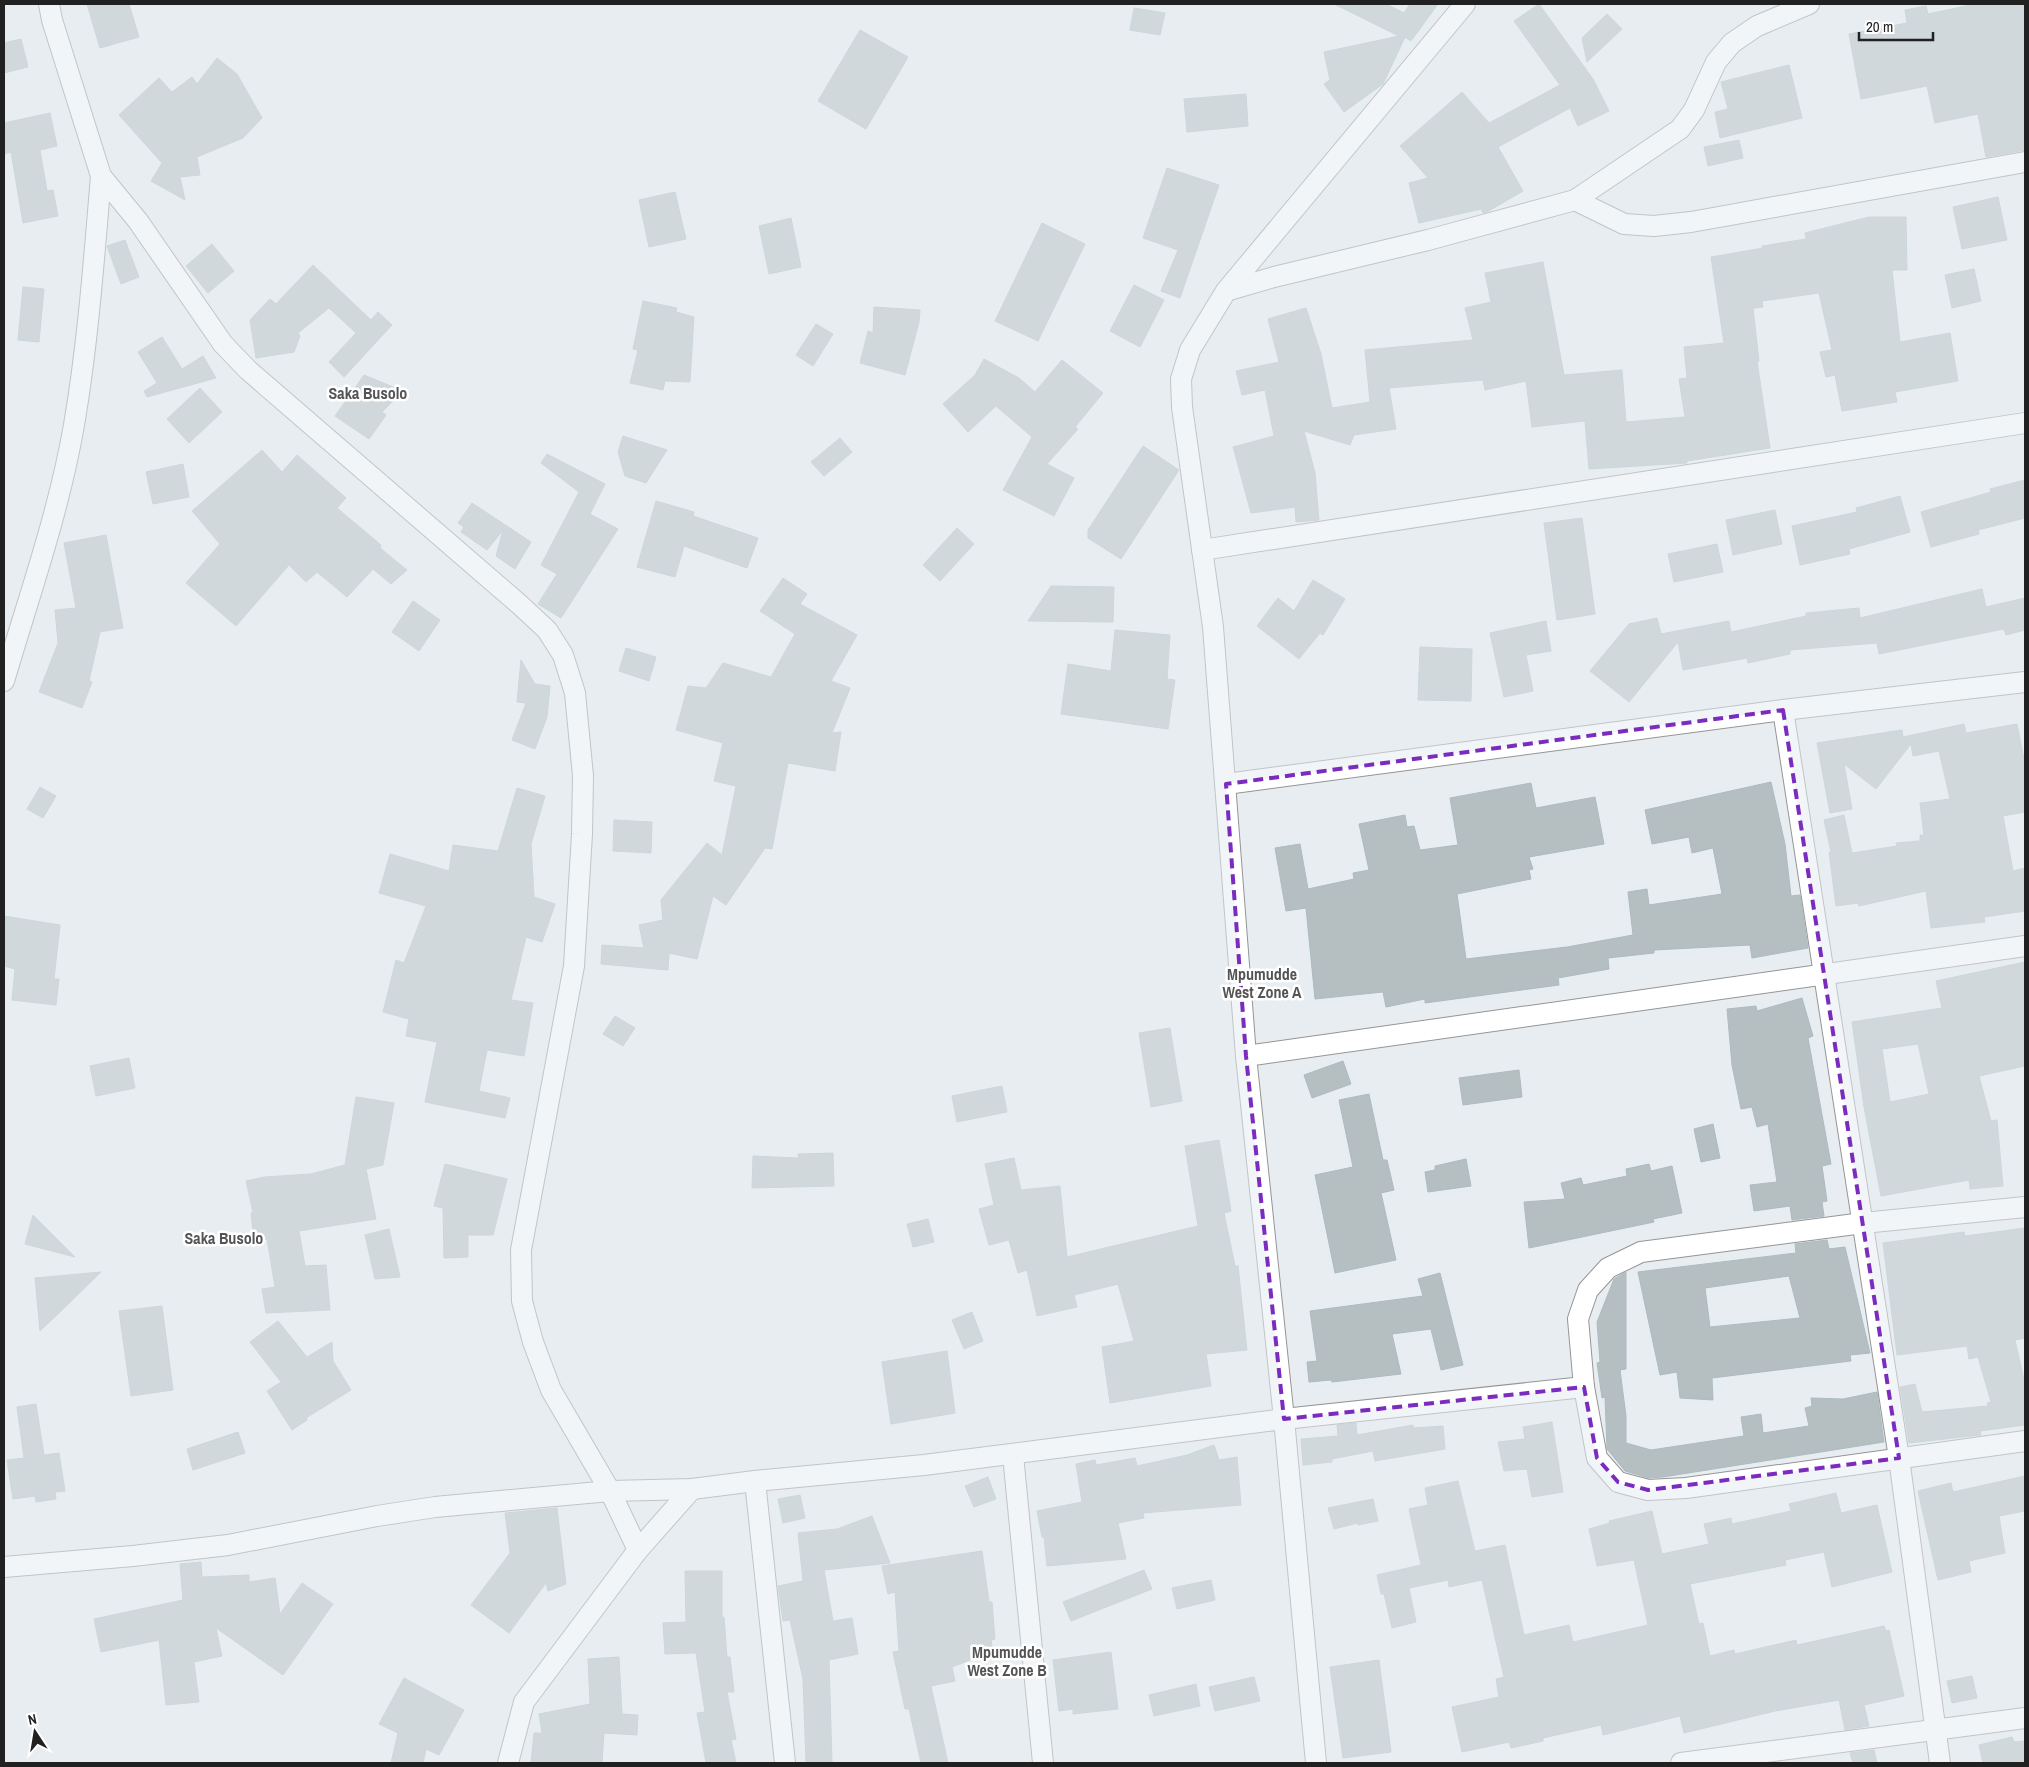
<svg xmlns="http://www.w3.org/2000/svg" width="2029" height="1767" font-family="'Archivo Narrow',sans-serif">
	<style>
		.building { fill: #b5bfc1; stroke: #abbcc1; fill-rule: evenodd }
		.lines { fill: none; stroke-linecap: round; stroke-linejoin: round }
		.minor-casing { stroke: #959595; stroke-width: 22 }
		.minor { stroke: #fff; stroke-width: 20 }
		.marked { fill: none; stroke: #7b2cbf; stroke-width: 4; stroke-dasharray: 10 6; stroke-linejoin: round }
		.labels { text-anchor: middle; stroke-width: 5; stroke-linejoin: round; paint-order: stroke }
		.quarter-label { font-size: 16px; font-weight: bold; fill: #545454; stroke: #fff }
	</style>
	<rect width="100%" height="100%" fill="#e8edf1"/>
	<g class="building">
		<polygon points="87,4 129,4 139,37 100,48"/>
		<polygon points="1334,4 1386,4 1404,13 1410,4 1438,4 1411,41 1405,37 1383,84 1344,112 1324,84 1330,80 1324,52 1399,36"/>
		<polygon points="1539,4 1593,79 1609,111 1578,126 1570,108 1498,147 1523,191 1487,212 1483,213 1481,209 1419,223 1409,183 1428,178 1400,146 1462,92 1489,123 1560,85 1514,21"/>
		<polygon points="1975,4 2025,4 2025,150 1986,157 1978,114 1935,123 1927,86 1861,99 1849,34 1907,23 1905,10 1926,6 1928,14"/>
		<polygon points="1134,8 1165,13 1160,35 1130,30"/>
		<polygon points="1607,14 1622,29 1587,62 1582,38"/>
		<polygon points="860,30 908,57 866,129 818,101"/>
		<polygon points="21,39 28,67 4,73 4,43"/>
		<polygon points="217,58 237,74 262,118 243,138 197,157 200,175 180,177 185,200 151,181 162,163 119,115 159,78 172,92 192,77 197,84"/>
		<polygon points="1789,65 1802,118 1720,138 1715,112 1728,109 1721,82"/>
		<polygon points="1246,94 1248,126 1187,132 1184,99"/>
		<polygon points="50,113 57,146 40,150 47,191 53,190 58,216 23,223 11,152 4,154 4,123"/>
		<polygon points="1739,140 1743,158 1708,166 1704,147"/>
		<polygon points="1167,168 1219,185 1180,298 1161,291 1178,250 1143,238"/>
		<polygon points="675,192 686,239 649,247 639,200"/>
		<polygon points="1998,197 2007,240 1962,249 1953,207"/>
		<polygon points="1869,217 1906,217 1907,270 1892,270 1900,342 1950,333 1958,381 1895,392 1897,402 1842,411 1835,375 1826,377 1820,352 1832,350 1819,293 1762,301 1763,307 1753,308 1759,361 1757,361 1770,448 1687,461 1687,463 1589,469 1585,421 1532,427 1526,381 1485,390 1483,380 1389,388 1396,429 1354,435 1350,445 1304,431 1315,473 1319,520 1296,522 1295,507 1251,513 1233,447 1274,436 1265,390 1242,395 1236,371 1279,362 1268,319 1306,308 1321,354 1332,408 1370,402 1365,350 1473,340 1465,308 1491,302 1485,273 1543,262 1564,375 1622,370 1626,422 1685,417 1679,379 1687,378 1684,347 1724,343 1711,257 1763,248 1762,246 1806,239 1805,233"/>
		<polygon points="791,218 801,267 769,274 759,226"/>
		<polygon points="1042,223 1085,244 1038,341 995,321"/>
		<polygon points="125,240 139,277 121,284 107,246"/>
		<polygon points="212,244 234,271 208,293 186,266"/>
		<polygon points="313,265 371,320 378,312 392,325 344,377 329,362 356,333 329,308 298,333 300,336 294,352 256,358 250,320 270,299 276,304"/>
		<polygon points="1974,269 1981,301 1952,308 1945,275"/>
		<polygon points="1134,285 1164,300 1140,347 1110,331"/>
		<polygon points="23,287 44,289 39,342 18,340"/>
		<polygon points="643,301 677,308 676,312 694,317 690,382 665,381 663,390 630,383 638,350 633,349"/>
		<polygon points="874,307 920,310 919,322 905,375 860,363 868,331 873,333"/>
		<polygon points="816,324 833,334 813,366 796,355"/>
		<polygon points="162,337 182,369 203,356 216,378 147,397 144,391 157,383 138,352"/>
		<polygon points="984,359 1019,378 1035,392 1062,360 1103,393 1075,427 1078,429 1047,464 1074,478 1054,516 1003,490 1032,437 996,406 968,432 943,404 975,375"/>
		<polygon points="364,375 403,391 382,412 386,415 369,439 335,416"/>
		<polygon points="200,388 222,412 189,443 167,419"/>
		<polygon points="623,436 667,450 646,483 625,476 618,452"/>
		<polygon points="840,438 852,452 824,476 811,462"/>
		<polygon points="1143,446 1179,470 1121,559 1088,538 1088,530"/>
		<polygon points="262,450 282,472 297,455 346,498 337,508 381,545 380,548 407,570 391,584 373,569 347,597 317,572 306,582 289,565 236,626 186,583 220,544 192,511"/>
		<polygon points="547,454 605,484 590,514 618,529 561,618 538,604 557,574 541,565 579,492 541,463"/>
		<polygon points="183,464 189,497 153,504 146,472"/>
		<polygon points="2025,480 2025,518 1978,530 1979,534 1931,547 1921,512 1991,492 1990,489"/>
		<polygon points="1900,496 1910,532 1849,549 1850,554 1800,565 1792,526 1857,512 1856,508"/>
		<polygon points="656,501 694,512 693,516 758,538 747,568 684,546 675,577 637,567"/>
		<polygon points="472,503 531,542 515,569 496,556 503,530 487,550 461,532 464,527 458,523"/>
		<polygon points="1775,510 1782,544 1733,555 1726,520"/>
		<polygon points="1582,518 1595,614 1557,620 1544,523"/>
		<polygon points="957,528 974,544 940,581 923,565"/>
		<polygon points="106,535 123,628 100,632 89,681 92,682 82,708 39,692 58,643 55,610 76,608 64,543"/>
		<polygon points="1717,544 1723,572 1674,582 1668,554"/>
		<polygon points="783,578 807,594 800,604 857,635 831,681 850,688 832,733 841,732 835,771 788,763 772,849 765,848 726,905 713,896 697,959 669,953 668,970 601,964 602,945 644,948 639,925 663,920 661,900 707,843 722,855 736,786 714,781 723,743 676,730 688,686 706,688 723,663 771,677 795,634 760,611"/>
		<polygon points="1313,580 1345,599 1323,635 1320,633 1299,659 1257,626 1278,598 1294,611"/>
		<polygon points="1051,586 1114,587 1113,622 1028,621"/>
		<polygon points="1982,589 1986,607 2025,598 2025,630 2006,635 2004,629 1879,654 1877,643 1790,650 1790,654 1748,663 1747,658 1683,670 1678,642 1629,702 1590,671 1629,624 1657,618 1661,634 1729,621 1731,632 1806,616 1806,613 1859,608 1860,618"/>
		<polygon points="413,601 440,620 419,651 392,632"/>
		<polygon points="1546,621 1551,651 1526,655 1533,691 1504,697 1490,633"/>
		<polygon points="1115,630 1170,635 1167,679 1175,680 1168,729 1061,714 1068,664 1111,671"/>
		<polygon points="1420,647 1472,649 1471,701 1418,700"/>
		<polygon points="626,648 656,657 649,681 619,671"/>
		<polygon points="521,660 535,684 550,686 547,717 535,749 512,740 526,703 517,702"/>
		<polygon points="1964,724 1966,733 2017,724 2025,764 2025,812 2003,816 2013,871 2025,868 2025,911 1984,917 1985,922 1931,928 1926,891 1859,906 1858,903 1836,906 1829,852 1831,852 1824,820 1844,815 1852,853 1897,846 1896,843 1920,841 1920,835 1924,835 1920,803 1950,799 1939,751 1913,756 1911,744 1876,789 1844,764 1852,809 1830,813 1817,743 1902,730 1903,737"/>
		<polygon points="1771,782 1785,844 1791,896 1800,895 1808,948 1752,958 1750,945 1654,950 1654,953 1608,958 1609,969 1558,978 1559,985 1425,1003 1425,999 1386,1007 1383,992 1315,999 1306,908 1286,911 1275,848 1300,844 1308,889 1354,879 1353,873 1369,870 1359,824 1405,815 1407,827 1414,826 1420,850 1458,845 1450,798 1531,783 1536,808 1595,797 1604,844 1529,857 1533,869 1529,870 1531,879 1457,894 1466,959 1567,947 1633,935 1628,892 1647,889 1649,905 1722,894 1713,848 1692,853 1689,837 1652,844 1645,810"/>
		<polygon points="40,787 56,796 43,818 27,809"/>
		<polygon points="517,788 545,796 531,844 534,897 555,904 542,942 526,937 511,1000 533,1003 524,1056 487,1050 479,1091 510,1098 505,1118 425,1102 437,1042 406,1036 409,1019 383,1012 396,960 404,963 426,906 379,893 390,854 449,871 453,845 498,851"/>
		<polygon points="614,820 652,822 651,853 613,851"/>
		<polygon points="4,916 60,925 54,979 59,979 56,1005 12,1000 15,969 4,966"/>
		<path d="M 2025,962 L 2025,1066 L 1979,1076 L 1991,1121 L 1997,1120 L 2003,1186 L 1970,1189 L 1969,1180 L 1881,1196 L 1864,1107 L 1852,1022 L 1942,1008 L 1936,981 ZM 1918,1044 L 1929,1094 L 1890,1102 L 1882,1049 Z"/>
		<polygon points="1802,998 1813,1036 1808,1038 1831,1164 1822,1166 1827,1201 1822,1202 1824,1216 1792,1220 1790,1206 1754,1211 1750,1185 1777,1182 1768,1124 1757,1127 1752,1107 1741,1109 1732,1065 1727,1009 1756,1006 1757,1011"/>
		<polygon points="615,1016 635,1028 623,1046 603,1034"/>
		<polygon points="1170,1028 1182,1101 1151,1107 1139,1033"/>
		<polygon points="129,1058 135,1088 96,1096 90,1066"/>
		<polygon points="1343,1061 1351,1084 1312,1098 1304,1075"/>
		<polygon points="1519,1070 1522,1097 1463,1105 1459,1078"/>
		<polygon points="1002,1086 1007,1112 957,1122 952,1096"/>
		<polygon points="1369,1094 1383,1160 1387,1160 1394,1190 1381,1193 1396,1260 1335,1273 1315,1175 1353,1167 1339,1100"/>
		<polygon points="356,1097 394,1103 383,1165 366,1169 376,1219 299,1231 305,1266 326,1265 330,1310 266,1313 262,1289 275,1287 267,1239 254,1241 251,1213 253,1212 246,1181 264,1177 311,1174 345,1165"/>
		<polygon points="1713,1124 1720,1158 1701,1162 1694,1129"/>
		<polygon points="1219,1140 1231,1211 1224,1213 1235,1266 1238,1266 1247,1350 1206,1354 1211,1386 1110,1403 1102,1347 1134,1341 1118,1284 1074,1295 1077,1307 1037,1316 1027,1270 1018,1273 1009,1240 989,1245 979,1209 994,1205 985,1164 1014,1158 1021,1190 1060,1186 1067,1257 1198,1226 1185,1146"/>
		<polygon points="833,1153 834,1186 752,1188 753,1156 799,1158 798,1154"/>
		<polygon points="1466,1159 1471,1186 1428,1192 1425,1172 1435,1170 1435,1166"/>
		<polygon points="445,1164 507,1179 493,1235 468,1235 468,1257 444,1258 443,1208 434,1206"/>
		<polygon points="1649,1164 1651,1171 1672,1166 1682,1213 1653,1219 1654,1222 1529,1248 1524,1202 1565,1199 1561,1183 1581,1178 1583,1185 1627,1176 1626,1169"/>
		<polygon points="33,1215 75,1257 25,1244"/>
		<polygon points="928,1219 934,1242 913,1247 907,1224"/>
		<polygon points="2025,1228 2025,1338 2015,1340 2025,1384 2025,1425 1980,1431 1981,1435 1909,1443 1900,1387 1915,1384 1922,1412 1988,1406 1987,1403 1991,1402 1978,1357 1969,1359 1967,1346 1897,1355 1883,1243 1964,1232 1965,1236"/>
		<polygon points="389,1229 400,1277 375,1279 365,1235"/>
		<path d="M 1827,1240 L 1829,1249 L 1845,1247 L 1870,1353 L 1850,1355 L 1851,1361 L 1712,1378 L 1713,1400 L 1680,1398 L 1677,1372 L 1660,1375 L 1638,1272 L 1796,1253 L 1795,1244 ZM 1789,1276 L 1800,1318 L 1710,1327 L 1705,1288 Z"/>
		<polygon points="101,1272 60,1312 40,1331 35,1278"/>
		<polygon points="1626,1272 1626,1369 1620,1370 1626,1416 1626,1443 1651,1450 1744,1436 1741,1417 1761,1414 1763,1433 1809,1426 1805,1408 1812,1406 1811,1398 1843,1399 1877,1392 1884,1442 1663,1477 1649,1478 1625,1471 1607,1449 1605,1397 1602,1398 1597,1363 1600,1362 1597,1322 1614,1279"/>
		<polygon points="1440,1273 1463,1365 1441,1370 1431,1329 1392,1334 1401,1374 1332,1382 1331,1380 1309,1382 1307,1362 1317,1361 1310,1311 1423,1296 1418,1279"/>
		<polygon points="162,1306 173,1390 131,1396 119,1311"/>
		<polygon points="972,1312 983,1341 964,1349 952,1320"/>
		<polygon points="278,1321 307,1357 332,1342 333,1361 351,1390 306,1418 307,1420 292,1430 267,1391 281,1382 250,1342"/>
		<polygon points="947,1351 955,1413 891,1424 882,1362"/>
		<polygon points="36,1404 44,1455 59,1453 65,1491 55,1492 56,1499 36,1502 35,1496 13,1499 7,1460 24,1458 17,1407"/>
		<polygon points="1552,1422 1563,1492 1532,1497 1527,1469 1504,1471 1498,1442 1525,1439 1523,1427"/>
		<polygon points="1356,1423 1357,1435 1413,1425 1413,1428 1443,1426 1445,1449 1375,1461 1373,1451 1332,1459 1332,1462 1303,1465 1301,1439 1338,1436 1337,1425"/>
		<polygon points="238,1432 245,1453 193,1470 187,1449"/>
		<polygon points="1214,1445 1219,1460 1237,1457 1241,1505 1143,1513 1144,1518 1118,1523 1126,1559 1047,1566 1044,1537 1042,1537 1037,1511 1082,1502 1076,1464 1095,1460 1096,1465 1135,1458 1137,1466 1187,1455"/>
		<polygon points="2025,1476 2025,1511 1999,1516 2005,1553 1969,1561 1971,1572 1938,1580 1918,1491 1951,1483 1953,1492"/>
		<polygon points="988,1477 996,1499 974,1507 965,1486"/>
		<polygon points="1458,1481 1475,1551 1505,1545 1524,1635 1569,1625 1573,1642 1648,1625 1634,1560 1597,1566 1589,1529 1610,1523 1609,1521 1652,1511 1662,1554 1709,1544 1704,1524 1731,1518 1732,1524 1791,1511 1789,1504 1836,1493 1841,1513 1877,1505 1892,1572 1832,1587 1824,1552 1785,1560 1786,1565 1690,1584 1699,1624 1703,1623 1710,1656 1734,1650 1735,1654 1796,1640 1797,1645 1884,1626 1886,1631 1889,1630 1904,1696 1864,1705 1869,1726 1845,1730 1839,1700 1775,1711 1684,1733 1680,1716 1603,1735 1601,1725 1543,1738 1543,1741 1511,1748 1509,1742 1462,1752 1452,1707 1499,1697 1496,1679 1504,1677 1482,1580 1449,1587 1448,1580 1409,1588 1416,1622 1392,1628 1384,1594 1381,1594 1377,1575 1421,1565 1409,1509 1428,1505 1425,1488"/>
		<polygon points="800,1495 805,1518 783,1523 778,1499"/>
		<polygon points="1373,1499 1378,1521 1358,1525 1358,1523 1334,1529 1328,1508"/>
		<polygon points="557,1508 566,1584 548,1591 546,1583 509,1633 471,1605 510,1553 505,1513"/>
		<polygon points="872,1516 890,1563 824,1570 833,1621 852,1618 858,1654 829,1660 832,1763 806,1763 803,1679 790,1620 783,1621 778,1586 803,1581 798,1533 837,1529"/>
		<polygon points="982,1551 989,1602 992,1602 995,1639 991,1640 993,1651 952,1667 955,1681 931,1686 948,1763 921,1763 909,1709 905,1709 893,1652 899,1651 895,1592 888,1594 882,1566"/>
		<polygon points="201,1562 202,1577 249,1575 249,1582 275,1578 280,1614 302,1583 333,1604 283,1675 216,1628 222,1656 194,1662 199,1702 166,1705 159,1640 101,1652 94,1619 183,1600 180,1564"/>
		<polygon points="1144,1570 1152,1589 1071,1621 1063,1602"/>
		<polygon points="685,1571 722,1571 722,1617 724,1617 727,1657 730,1657 734,1692 727,1692 736,1739 731,1740 736,1763 706,1763 697,1713 705,1712 696,1653 665,1654 663,1623 686,1622"/>
		<polygon points="1211,1580 1215,1600 1177,1609 1172,1588"/>
		<polygon points="1111,1652 1118,1709 1073,1714 1073,1709 1059,1711 1053,1660"/>
		<polygon points="619,1657 622,1714 638,1715 637,1735 604,1733 602,1763 531,1763 534,1733 542,1733 539,1714 590,1704 588,1659"/>
		<polygon points="1379,1660 1391,1752 1343,1758 1330,1667"/>
		<polygon points="1972,1676 1977,1698 1952,1703 1947,1681"/>
		<polygon points="1254,1677 1260,1701 1215,1711 1209,1687"/>
		<polygon points="404,1678 464,1710 439,1755 426,1749 423,1763 391,1763 398,1733 379,1724"/>
		<polygon points="1196,1684 1200,1706 1154,1716 1149,1695"/>
		<polygon points="2012,1737 2014,1742 2025,1741 2025,1763 1983,1763 1979,1745"/>
		<polygon points="1874,1750 1877,1763 1853,1763 1850,1753"/>
	</g>
	<g class="lines">
		<defs>
			<g id="minor">
				<polyline points="49,4 52,20 101,176 138,221 223,344 248,370 519,604 547,630 563,655 575,693 583,776 582,834 574,966 521,1250 522,1301 533,1342 551,1390 610,1491 638,1550"/>
				<polyline points="1575,200 1680,129 1694,110 1716,62 1732,43 1757,26 1809,4"/>
				<polyline points="1226,291 1465,4"/>
				<polyline points="1202,550 2025,423"/>
				<path d="M 4,681 C 29,596 59,512 74,425 C 88,343 94,259 101,176"/>
				<polyline points="1783,710 1899,1458 1940,1763"/>
				<polyline points="1226,784 1783,710 2025,682"/>
				<polyline points="1246,1056 2025,946"/>
				<polyline points="2025,1207 1863,1223 1641,1252 1608,1268 1588,1290 1578,1319 1584,1387 1597,1458 1618,1482 1648,1490 1686,1488 2025,1441"/>
				<polyline points="1013,1455 1043,1763"/>
				<polyline points="755,1481 785,1763"/>
				<polyline points="4,1567 133,1556 228,1545 377,1516 435,1507 610,1491 692,1489 755,1481 924,1465 1284,1419 1584,1387"/>
				<polyline points="508,1763 524,1702 638,1550 692,1489"/>
				<polyline points="1316,1763 1284,1419 1246,1056 1213,627 1182,407 1181,379 1190,350 1226,291 1274,277 1428,240 1575,200 1624,224 1654,226 1691,222 2025,162"/>
				<polyline points="1681,1763 2025,1718"/>
			</g>
		</defs>
		<use href="#minor" class="minor-casing"/>
		<use href="#minor" class="minor"/>
	</g>
	<path d="M0 0H2029V1767H0ZM 1783,710 L 1899,1458 L 1648,1490 L 1618,1482 L 1597,1458 L 1584,1387 L 1284,1419 L 1246,1056 L 1226,784 Z" fill="#e8edf1" fill-opacity=".55" fill-rule="evenodd"/>
	<path class="marked" d="M 1783,710 L 1899,1458 L 1648,1490 L 1618,1482 L 1597,1458 L 1584,1387 L 1284,1419 L 1246,1056 L 1226,784 Z"/>
	<g class="labels">
		<g class="quarter-label">
			<text x="368" y="399">Saka Busolo</text>
			<text x="1262" y="980">Mpumudde<tspan x="1262" dy="18">West Zone A</tspan></text>
			<text x="224" y="1244">Saka Busolo</text>
			<text x="1007" y="1658">Mpumudde<tspan x="1007" dy="18">West Zone B</tspan></text>
		</g>
	</g>
	<rect width="2029" height="1767" fill="none" stroke="#212121" stroke-width="10"/>
	<g transform="translate(35 1732) rotate(348)" stroke="#ffffff" stroke-width="4" paint-order="stroke">
	<path d="M0-4L9 19L0 12L-9 19Z" fill="#212121"/>
	<text y="-8" font-size="14" font-weight="bold" text-anchor="middle" fill="#212121">N</text>
	</g>
	<path d="M1859 32v8h74v-8" fill="none" stroke="#212121" stroke-width="2.5"/>
	<text x="1866" y="32" font-size="15" fill="#212121" stroke="#ffffff" stroke-width="4" paint-order="stroke">20 m</text>
</svg>
